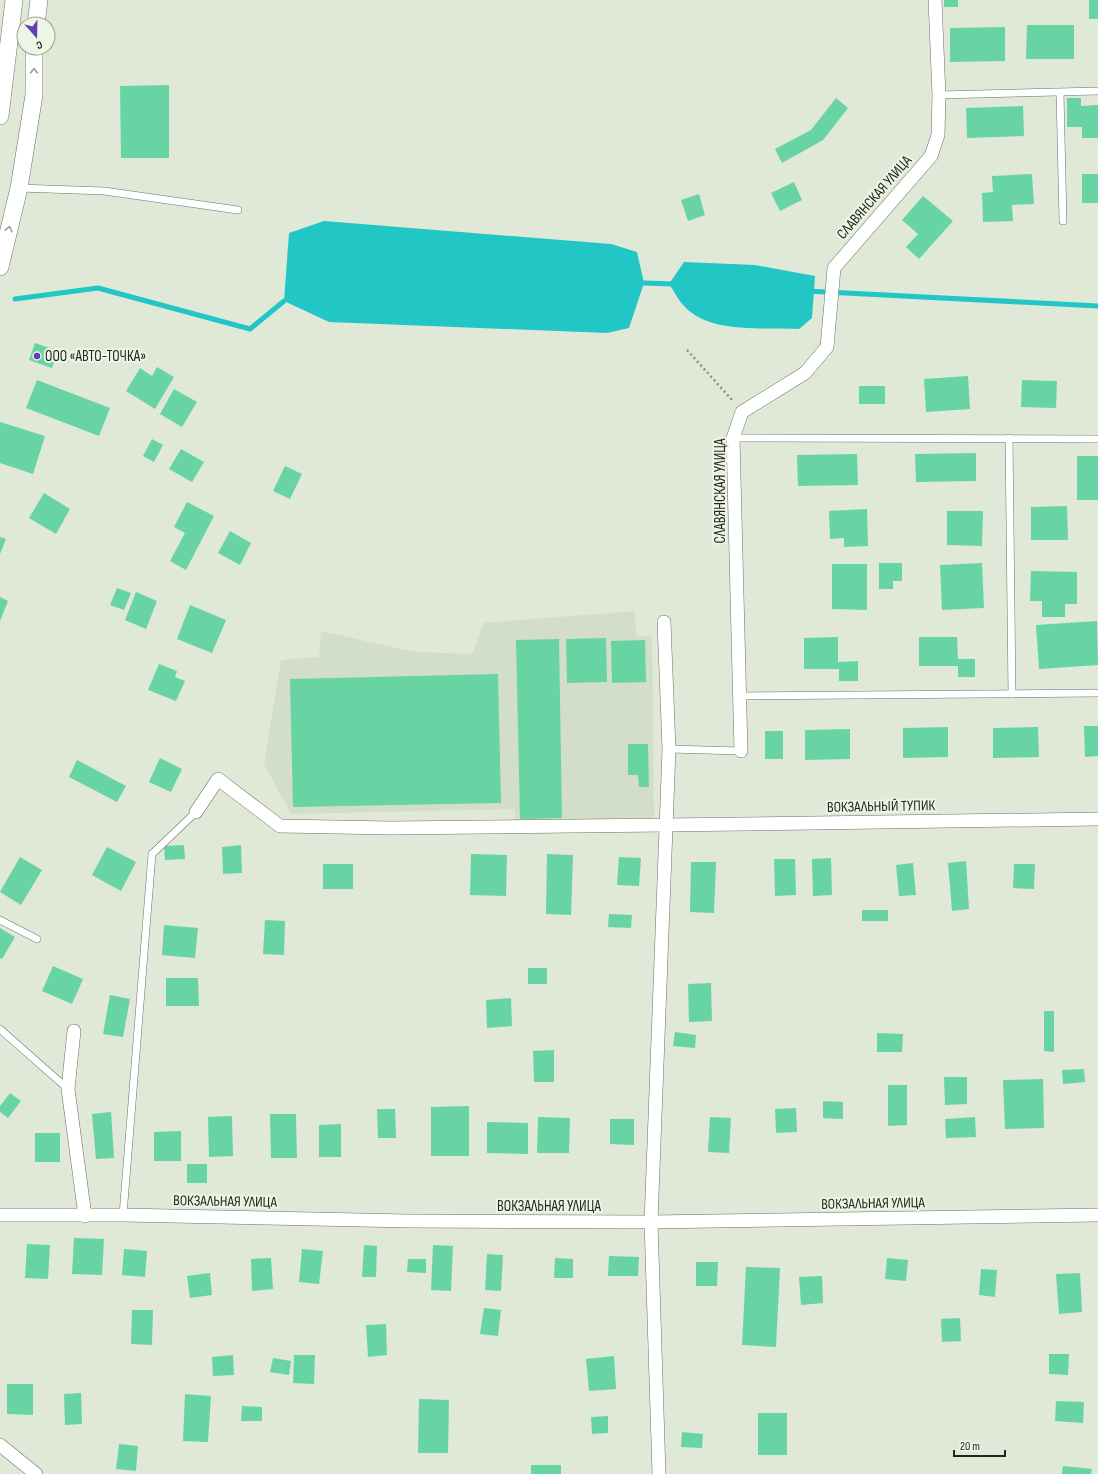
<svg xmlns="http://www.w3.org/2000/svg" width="1098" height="1474" font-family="'Sofia Sans Condensed',sans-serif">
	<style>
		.built { fill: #d2dec8 }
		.water { fill: #21c6c5 }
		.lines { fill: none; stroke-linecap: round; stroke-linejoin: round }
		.stream { stroke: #21c6c5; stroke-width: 5 }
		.building { fill: #68d4a4 }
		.service-casing { stroke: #6b7365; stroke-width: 8 }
		.minor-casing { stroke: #6b7365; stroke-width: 14 }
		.tertiary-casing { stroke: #6b7365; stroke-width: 18 }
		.path { stroke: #8a8f84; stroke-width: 2.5; stroke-dasharray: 2 3; stroke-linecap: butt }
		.service { stroke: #fff; stroke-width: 7 }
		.minor { stroke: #fff; stroke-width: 13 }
		.tertiary { stroke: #fff; stroke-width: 17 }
		.oneway { stroke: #9c9d9b }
		.poi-dot { fill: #5f3eb6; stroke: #edf5e5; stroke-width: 1.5 }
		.labels { text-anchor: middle; stroke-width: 4; stroke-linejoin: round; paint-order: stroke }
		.street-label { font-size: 15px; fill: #232620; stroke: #edf5e5 }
		.poi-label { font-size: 15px; fill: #232620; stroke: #edf5e5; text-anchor: start }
	</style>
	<rect width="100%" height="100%" fill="#e0e8d8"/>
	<polygon class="built" points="635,611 636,636 652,636 654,818 515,822 515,809 291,814 264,764 281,660 319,657 321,631 415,652 472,654 484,623"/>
	<g class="water">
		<polygon points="324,221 611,244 637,252 644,283 629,328 607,333 329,322 284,301 289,233"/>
		<path d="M 684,262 L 755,265 L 815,276 L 812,318 L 799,329 C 765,327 710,334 685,307 C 678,300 674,291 669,284 Z"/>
	</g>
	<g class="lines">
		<g class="stream">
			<polyline points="644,283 674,284"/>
			<polyline points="807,291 1098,306"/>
			<polyline points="15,299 98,288 250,329 284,301"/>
		</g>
	</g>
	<g class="building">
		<rect x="944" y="0" width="14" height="7"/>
		<rect x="1089" y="0" width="9" height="19"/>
		<polygon points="1027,25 1074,25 1074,59 1026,59"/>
		<polygon points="1005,27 1005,61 950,62 950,28"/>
		<polygon points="169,85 169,158 121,158 120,86"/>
		<polygon points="836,98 848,108 823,140 782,163 775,149 811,130"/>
		<polygon points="1067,98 1081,98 1081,106 1098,105 1098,138 1082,138 1082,127 1067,127"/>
		<polygon points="1023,106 1024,136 967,138 966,108"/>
		<polygon points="1032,174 1034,204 1012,205 1013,221 983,222 982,193 993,192 992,176"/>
		<rect x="1082" y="174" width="16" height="29"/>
		<polygon points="794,182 802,200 780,211 771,193"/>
		<polygon points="699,194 705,215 688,221 681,200"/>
		<polygon points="923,196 953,221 919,259 906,247 918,234 902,220"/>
		<polygon points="35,343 58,351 52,368 29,360"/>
		<polygon points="157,367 174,377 155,409 126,391 140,368 152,376"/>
		<polygon points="968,376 970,409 926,412 924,379"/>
		<polygon points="37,380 110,408 99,436 26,408"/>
		<polygon points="1022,380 1057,381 1056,408 1021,407"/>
		<rect x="859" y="386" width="26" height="18"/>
		<polygon points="174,389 197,402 182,427 160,414"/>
		<polygon points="0,422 45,436 33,474 0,463"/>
		<polygon points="152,439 163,445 154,462 143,456"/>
		<polygon points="181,449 204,462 192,482 169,469"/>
		<polygon points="976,453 976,481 916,482 915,454"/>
		<polygon points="857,454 858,485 798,486 797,455"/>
		<rect x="1077" y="456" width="21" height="44"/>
		<polygon points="285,466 302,474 290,499 273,491"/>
		<polygon points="44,493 70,509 56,534 29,518"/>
		<polygon points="187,502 214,516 186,570 170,561 185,533 174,527"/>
		<polygon points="1067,506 1068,540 1031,540 1031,507"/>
		<polygon points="867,509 868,546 844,547 844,538 830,539 829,511"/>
		<polygon points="947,511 983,511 982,546 947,545"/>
		<polygon points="230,531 251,543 240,565 218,553"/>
		<polygon points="0,537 6,539 0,554"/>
		<polygon points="879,563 902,563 902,581 893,581 893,589 879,589"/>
		<polygon points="982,563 984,608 942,610 940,565"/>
		<polygon points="832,564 867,564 867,610 832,609"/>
		<polygon points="1031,571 1077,572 1077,604 1065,604 1065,617 1042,617 1042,601 1030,601"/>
		<polygon points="117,588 131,593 124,610 110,605"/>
		<polygon points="136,592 157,601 146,629 125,620"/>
		<polygon points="0,597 8,601 0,621"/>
		<polygon points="190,605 226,620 212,653 177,639"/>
		<polygon points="1097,621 1098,665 1039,669 1036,625"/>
		<polygon points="838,637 838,662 858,661 858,681 839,681 839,669 804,669 804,638"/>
		<polygon points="919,637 957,637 958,659 975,659 975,677 958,677 958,666 919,666"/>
		<polygon points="606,638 607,682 567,683 566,639"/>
		<polygon points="559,639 562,818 520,819 516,640"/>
		<polygon points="645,640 646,682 612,683 611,641"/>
		<polygon points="159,664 177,671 175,677 185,681 176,701 148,690"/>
		<polygon points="498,674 501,803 293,807 290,679"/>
		<polygon points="1084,726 1098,726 1098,756 1085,757"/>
		<polygon points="948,727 948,757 903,758 903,728"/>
		<polygon points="1038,727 1039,757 993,758 993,728"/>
		<polygon points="850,729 850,759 805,760 805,730"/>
		<rect x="765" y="731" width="18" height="28"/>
		<polygon points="628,744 648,744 649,787 639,787 638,775 628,775"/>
		<polygon points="160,758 182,769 171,792 149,782"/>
		<polygon points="77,760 126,786 117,802 69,777"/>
		<polygon points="184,845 185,859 165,860 164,846"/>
		<polygon points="241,845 242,873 223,874 222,847"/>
		<polygon points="107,847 136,862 121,891 92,875"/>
		<polygon points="471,854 507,855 506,896 470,895"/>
		<polygon points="547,854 573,855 571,915 546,914"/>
		<polygon points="20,857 42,870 21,905 0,892"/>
		<polygon points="619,857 641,858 639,886 617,885"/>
		<polygon points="831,858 832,895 813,896 812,859"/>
		<polygon points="774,859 795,859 796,895 775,896"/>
		<polygon points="966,861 969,909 952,911 948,863"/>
		<polygon points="691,862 716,862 714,913 690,912"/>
		<polygon points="913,863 916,895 899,896 896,865"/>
		<rect x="323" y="864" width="30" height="25"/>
		<polygon points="1014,864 1035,864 1034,889 1013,888"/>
		<rect x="862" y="910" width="26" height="11"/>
		<polygon points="609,914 632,915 631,928 608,927"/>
		<polygon points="265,920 285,921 284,955 263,954"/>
		<polygon points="164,925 198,928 195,958 162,955"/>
		<polygon points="0,928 15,937 2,959 0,958"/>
		<polygon points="53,966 83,979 72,1004 42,991"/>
		<rect x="528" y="968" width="19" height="16"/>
		<polygon points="166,978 198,978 199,1006 166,1006"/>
		<polygon points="711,983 712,1021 689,1022 688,984"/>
		<polygon points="110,995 130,999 123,1037 103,1034"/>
		<polygon points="511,998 512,1026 487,1028 486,1000"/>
		<polygon points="1044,1011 1054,1011 1054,1052 1044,1051"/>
		<polygon points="675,1032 696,1035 695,1048 673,1046"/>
		<polygon points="877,1033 903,1034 902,1052 877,1052"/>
		<polygon points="554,1050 554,1082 534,1082 533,1051"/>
		<polygon points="1084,1069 1085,1082 1063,1084 1062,1070"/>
		<polygon points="944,1077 967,1077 967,1104 945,1105"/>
		<polygon points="1043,1079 1044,1128 1005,1129 1003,1080"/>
		<polygon points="888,1085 907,1085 907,1125 888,1126"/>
		<polygon points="10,1093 21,1101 8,1118 0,1112 0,1106"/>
		<polygon points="823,1101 843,1102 843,1119 823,1118"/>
		<polygon points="469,1106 469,1156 431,1156 431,1107"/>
		<polygon points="796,1108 797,1132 776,1133 775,1109"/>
		<polygon points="377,1109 395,1109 396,1138 378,1138"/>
		<polygon points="111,1112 114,1158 96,1159 92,1114"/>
		<polygon points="270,1114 296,1114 297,1158 271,1158"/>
		<polygon points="232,1116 233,1156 209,1157 208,1117"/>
		<polygon points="538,1117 570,1118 569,1153 537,1153"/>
		<polygon points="710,1117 731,1118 729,1153 708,1152"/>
		<polygon points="975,1117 976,1137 946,1138 945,1119"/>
		<polygon points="610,1119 634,1119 634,1145 610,1144"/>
		<polygon points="487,1122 528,1123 528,1154 487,1153"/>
		<polygon points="341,1124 341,1157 319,1157 319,1125"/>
		<polygon points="181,1131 181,1161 154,1161 154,1132"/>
		<rect x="35" y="1133" width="25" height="29"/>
		<rect x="187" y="1164" width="20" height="19"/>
		<polygon points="74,1238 104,1239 102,1275 72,1274"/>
		<polygon points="27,1244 50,1245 48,1279 25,1278"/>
		<polygon points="364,1245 377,1246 376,1277 362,1277"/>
		<polygon points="433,1245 453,1246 451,1291 431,1290"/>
		<polygon points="124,1249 147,1251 145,1277 122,1275"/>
		<polygon points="302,1249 323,1251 319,1284 299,1282"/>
		<polygon points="487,1254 503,1255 501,1291 485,1290"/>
		<polygon points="609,1256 639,1257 638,1276 608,1276"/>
		<polygon points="271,1258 273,1289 252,1291 251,1259"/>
		<polygon points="555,1258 573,1259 573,1278 554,1278"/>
		<polygon points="887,1258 908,1260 906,1281 885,1279"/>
		<polygon points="408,1259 426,1259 426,1273 407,1272"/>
		<polygon points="696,1262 718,1262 717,1286 696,1286"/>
		<polygon points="746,1267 780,1268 776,1347 742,1345"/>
		<polygon points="981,1269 997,1270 995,1297 979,1295"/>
		<polygon points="210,1273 212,1295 190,1298 187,1276"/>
		<polygon points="1080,1273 1082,1312 1059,1314 1056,1274"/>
		<polygon points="822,1276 823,1303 801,1305 799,1277"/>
		<polygon points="484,1308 501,1310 498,1336 480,1334"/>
		<polygon points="132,1310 153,1310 152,1345 131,1344"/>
		<polygon points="960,1318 961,1341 942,1342 941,1319"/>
		<polygon points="386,1324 387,1355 368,1357 366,1325"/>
		<polygon points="1049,1354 1069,1354 1068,1375 1049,1374"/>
		<polygon points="233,1355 234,1375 213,1376 212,1357"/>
		<polygon points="294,1355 315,1355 314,1384 293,1383"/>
		<polygon points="614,1356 616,1389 589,1391 586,1359"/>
		<polygon points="273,1358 291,1361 289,1375 270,1372"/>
		<polygon points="7,1384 33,1384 33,1415 7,1414"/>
		<polygon points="81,1393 82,1424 65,1425 64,1394"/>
		<polygon points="185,1394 211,1396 208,1442 183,1441"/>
		<polygon points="419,1399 449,1400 448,1453 418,1453"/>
		<polygon points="1056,1401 1084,1402 1083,1423 1055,1421"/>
		<polygon points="242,1406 262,1407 262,1421 241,1421"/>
		<rect x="758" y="1413" width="29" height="42"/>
		<polygon points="608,1416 608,1433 592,1434 591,1417"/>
		<polygon points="682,1432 703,1434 702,1448 681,1447"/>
		<polygon points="119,1444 138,1446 136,1471 116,1469"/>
		<rect x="531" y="1465" width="30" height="9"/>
		<polygon points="1063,1466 1092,1469 1091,1474 1062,1474"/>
	</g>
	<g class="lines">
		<defs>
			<g id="service">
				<polyline points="1060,93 1063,221"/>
				<polyline points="939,95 1098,91"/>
				<polyline points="19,188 104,191 238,210"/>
				<polyline points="733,438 1098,439"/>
				<polyline points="1009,438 1012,694"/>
				<polyline points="740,696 1098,693"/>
				<polyline points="669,749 741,751"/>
				<polyline points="0,920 37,939"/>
				<polyline points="0,1029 68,1089"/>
				<polyline points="123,1215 152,854 196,812"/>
			</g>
			<g id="minor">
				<polyline points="741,751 733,438 742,412 805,373 827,347 834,268 931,156 938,135 939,95 935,0"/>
				<polyline points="196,812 218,779 280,826 391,828 665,825 1098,819"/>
				<polyline points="74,1031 68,1089 85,1216"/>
				<polyline points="0,1215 123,1215 408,1221 651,1222 1098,1215"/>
				<polyline points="0,1445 36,1474"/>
				<polyline points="659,1474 651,1222 669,749 664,622"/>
			</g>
			<g id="tertiary">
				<polyline points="36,24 39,0"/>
				<polyline points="0,116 14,0"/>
				<polyline points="0,267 19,188 34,95 34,48"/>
			</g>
		</defs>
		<use href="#service" class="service-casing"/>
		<use href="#minor" class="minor-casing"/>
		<use href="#tertiary" class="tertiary-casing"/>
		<polyline class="path" points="687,350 733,401"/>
		<use href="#service" class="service"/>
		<use href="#minor" class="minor"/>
		<use href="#tertiary" class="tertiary"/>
	</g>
	<defs><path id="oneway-chevron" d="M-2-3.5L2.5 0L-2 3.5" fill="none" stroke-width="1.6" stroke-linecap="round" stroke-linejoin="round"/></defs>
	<g class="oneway">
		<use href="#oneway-chevron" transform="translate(34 71) rotate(-89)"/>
		<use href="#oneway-chevron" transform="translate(9 229) rotate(-77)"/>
	</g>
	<circle class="poi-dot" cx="37" cy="356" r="4"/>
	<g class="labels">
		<g class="street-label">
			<text transform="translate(874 197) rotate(-49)" y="5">СЛАВЯНСКАЯ УЛИЦА</text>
			<text transform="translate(720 491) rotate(-90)" y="5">СЛАВЯНСКАЯ УЛИЦА</text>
			<text transform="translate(881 806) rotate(-1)" y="5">ВОКЗАЛЬНЫЙ ТУПИК</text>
			<text transform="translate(225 1201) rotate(1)" y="5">ВОКЗАЛЬНАЯ УЛИЦА</text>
			<text transform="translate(873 1203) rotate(-1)" y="5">ВОКЗАЛЬНАЯ УЛИЦА</text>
			<text x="549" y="1211">ВОКЗАЛЬНАЯ УЛИЦА</text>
		</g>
		<g class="poi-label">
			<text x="45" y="361">ООО «АВТО-ТОЧКА»</text>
		</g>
	</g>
	<g transform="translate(36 36) rotate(160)"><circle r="19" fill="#edf5e5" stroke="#9ca296"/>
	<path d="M0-3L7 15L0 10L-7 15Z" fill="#5f3eb6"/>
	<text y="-6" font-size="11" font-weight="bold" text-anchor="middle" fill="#232620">С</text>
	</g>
	<path d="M954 1450v6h51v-6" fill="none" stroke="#232620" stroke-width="2"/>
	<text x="960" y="1450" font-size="12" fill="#232620" stroke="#edf5e5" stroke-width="3" paint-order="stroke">20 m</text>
</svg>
